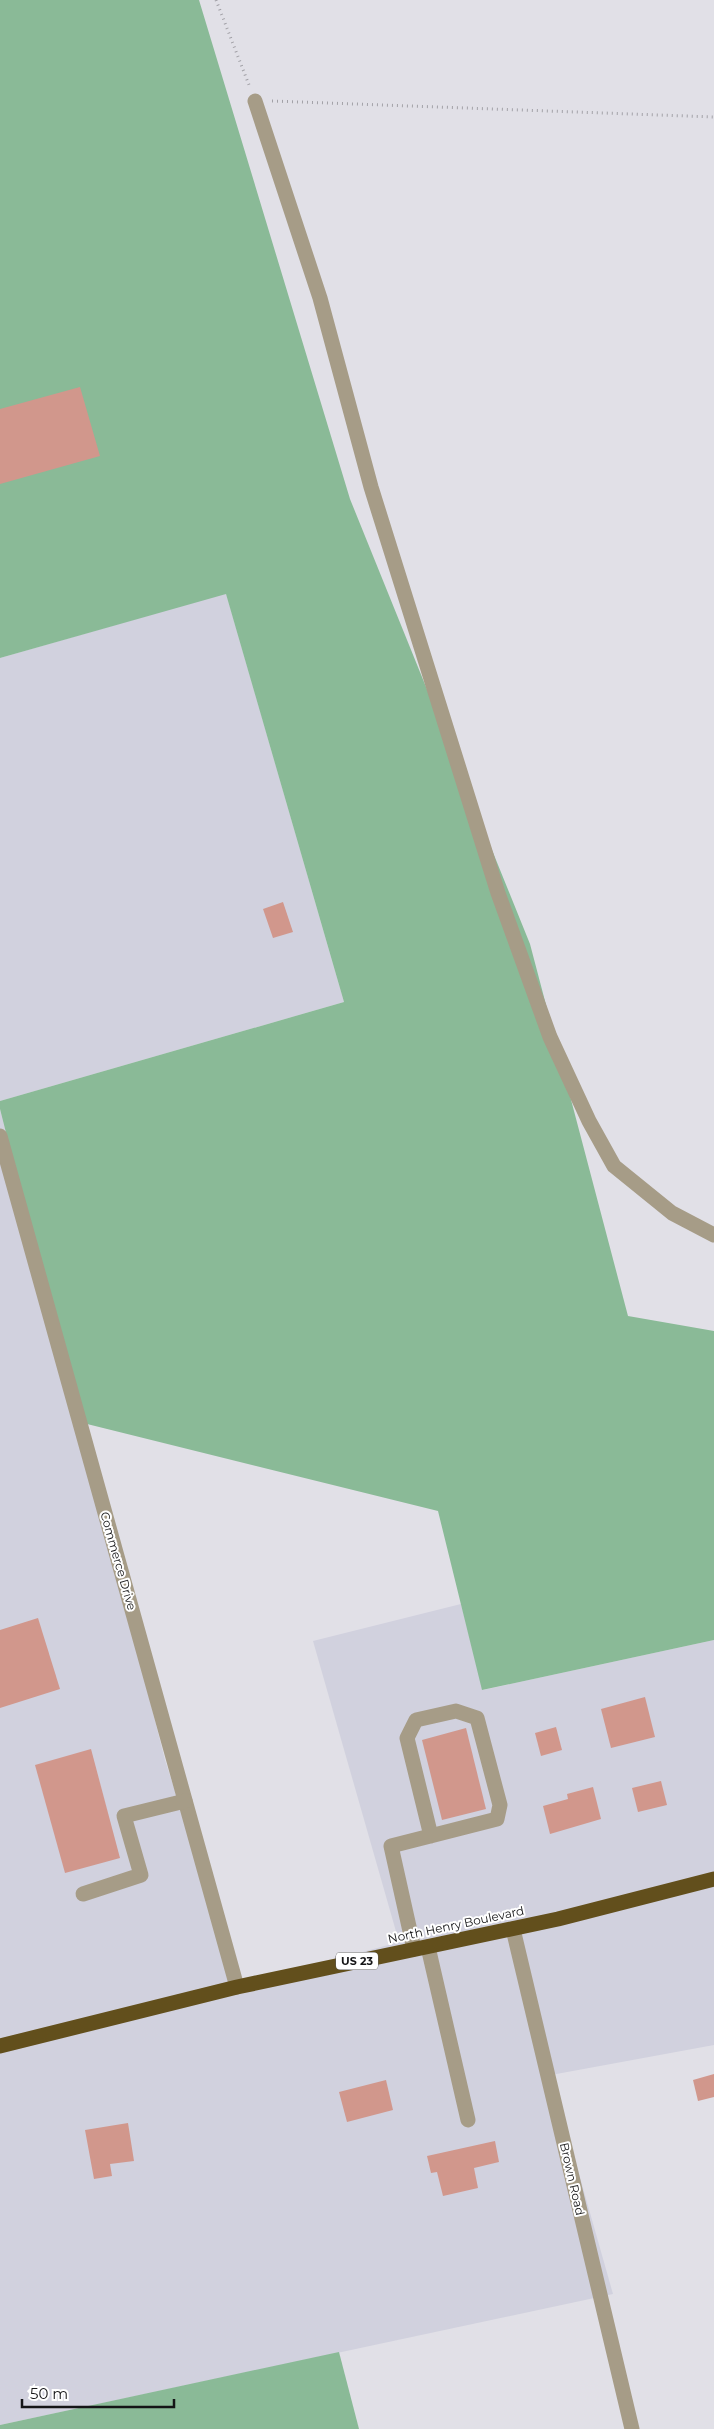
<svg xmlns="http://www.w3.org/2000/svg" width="714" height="2429" font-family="Montserrat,sans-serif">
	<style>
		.built { fill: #d1d1de }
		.forest { fill: #8aba97 }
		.building { fill: #d1978c }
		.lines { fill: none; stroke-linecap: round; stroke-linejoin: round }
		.path { stroke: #a2a1a7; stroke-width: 3; stroke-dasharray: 1 4; stroke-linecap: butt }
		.minor { stroke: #a69c87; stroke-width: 15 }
		.highway { stroke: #624f1c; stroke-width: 15 }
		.labels { text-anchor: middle; stroke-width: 4; stroke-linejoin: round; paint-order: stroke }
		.shield { fill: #fff; stroke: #5b5b5d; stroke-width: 1 }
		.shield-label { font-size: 11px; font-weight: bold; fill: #151517 }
		.street-label { font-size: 12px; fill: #151517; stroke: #fff }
	</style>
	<rect width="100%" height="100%" fill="#e1e0e7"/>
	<g class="built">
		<polygon points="226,593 344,1002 0,1101 0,658"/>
		<polygon points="0,1109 165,1760 238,1986 399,1942 313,1641 461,1604 483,1690 714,1640 714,2045 551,2075 613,2294 0,2425"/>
	</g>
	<g class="forest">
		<polygon points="0,0 199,0 350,499 530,944 628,1316 714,1331 714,1640 482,1690 438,1511 79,1422 0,1109 0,1101 344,1002 226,594 0,658"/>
		<polygon points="339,2352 359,2429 0,2429 0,2425"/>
	</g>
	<g class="building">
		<polygon points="80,387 100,456 0,484 0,409"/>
		<polygon points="283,902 293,932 273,938 263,909"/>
		<polygon points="38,1618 60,1689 0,1708 0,1630"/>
		<polygon points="645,1697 655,1737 611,1748 601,1709"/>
		<polygon points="556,1727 562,1750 541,1756 535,1733"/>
		<polygon points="466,1728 486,1809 442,1820 422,1740"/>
		<polygon points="91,1749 120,1858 65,1873 35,1765"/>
		<polygon points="661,1781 667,1805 638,1812 632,1788"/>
		<polygon points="593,1787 601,1819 550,1834 543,1806 568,1799 567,1794"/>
		<polygon points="714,2074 714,2097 698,2101 693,2080"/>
		<polygon points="386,2080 393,2110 347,2122 339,2092"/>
		<polygon points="128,2123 134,2161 110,2164 112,2176 94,2179 85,2130"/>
		<polygon points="495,2141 499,2162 474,2168 478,2188 443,2196 437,2172 431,2173 427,2156"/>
	</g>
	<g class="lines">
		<g class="path">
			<polyline points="216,0 249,85"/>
			<polyline points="272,101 714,117"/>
		</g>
		<g class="minor">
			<polyline points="255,101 320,298 371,487 498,893 550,1037 589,1121 614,1166 672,1213 714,1235"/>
			<polyline points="0,1136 237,1987"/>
			<polyline points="83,1894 141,1875 124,1816 185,1801"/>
			<polyline points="513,1929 632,2429"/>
			<polyline points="428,1947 468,2120"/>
			<polyline points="414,1949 391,1846 497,1819 500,1805 477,1718 456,1711 416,1720 407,1738 431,1836"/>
		</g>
		<polyline class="highway" points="0,2046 237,1987 558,1919 714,1879"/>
	</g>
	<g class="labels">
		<rect class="shield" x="336" y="1952.5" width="42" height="17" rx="4"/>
		<g class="shield-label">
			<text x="357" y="1965">US 23</text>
		</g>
		<g class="street-label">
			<text transform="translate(118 1561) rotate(74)" y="4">Commerce Drive</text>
			<text transform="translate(456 1925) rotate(-12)" y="4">North Henry Boulevard</text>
			<text transform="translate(572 2179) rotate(77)" y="4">Brown Road</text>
		</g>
	</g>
	<path d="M22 2399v8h152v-8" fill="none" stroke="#151517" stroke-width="2.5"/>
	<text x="30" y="2399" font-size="15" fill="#151517" stroke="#ffffff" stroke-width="4" paint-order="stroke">50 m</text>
</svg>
